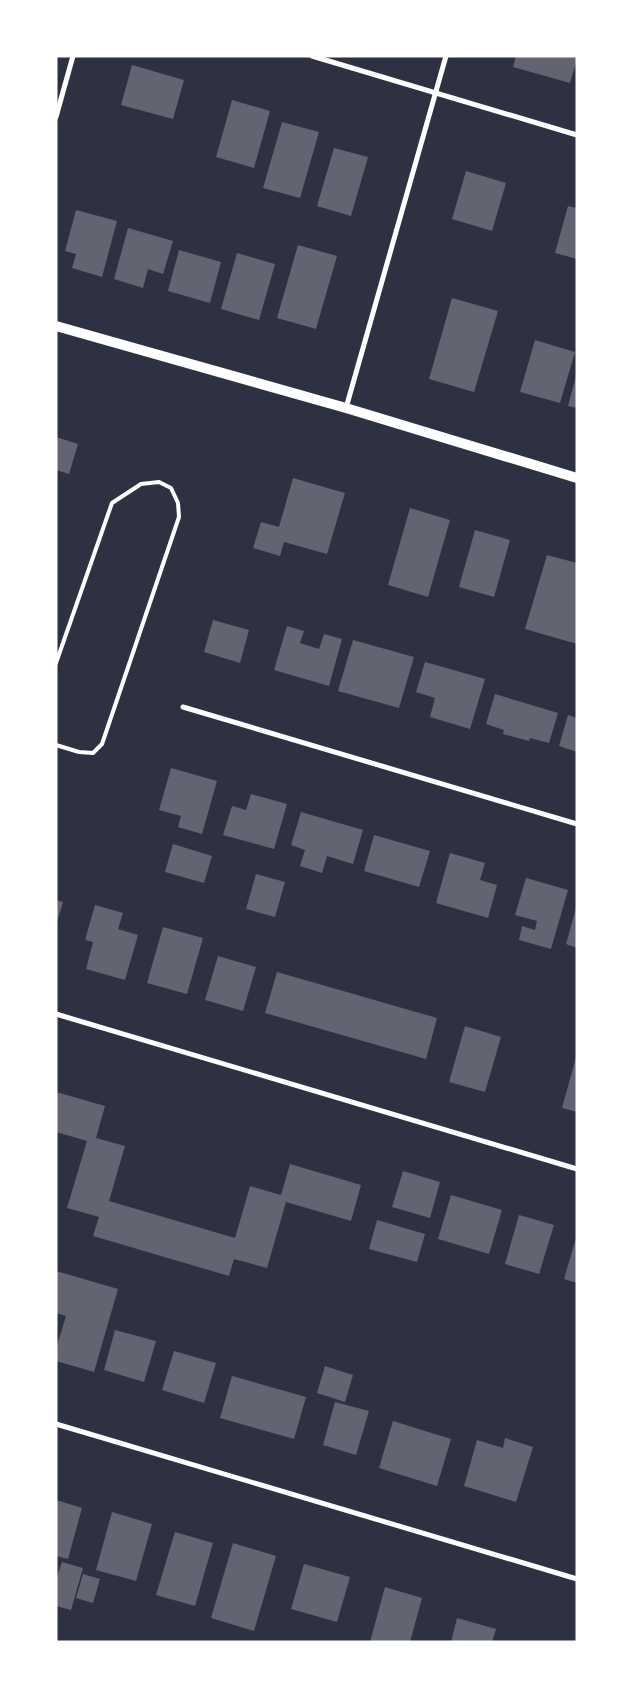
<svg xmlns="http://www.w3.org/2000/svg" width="633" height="1698" font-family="'Times New Roman',serif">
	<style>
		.building { fill: #626471 }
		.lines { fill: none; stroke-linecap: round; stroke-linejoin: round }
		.service { stroke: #fff; stroke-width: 4 }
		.minor { stroke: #fff; stroke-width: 5 }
		.secondary { stroke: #fff; stroke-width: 10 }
	</style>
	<rect width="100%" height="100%" fill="#2d3142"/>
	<g class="building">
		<polygon points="516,56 577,56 577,60 570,83 513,67"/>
		<polygon points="132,65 184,80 173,119 121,105"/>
		<polygon points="232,100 270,111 254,168 216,157"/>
		<polygon points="282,122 319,132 300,198 263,188"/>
		<polygon points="334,148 368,157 351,216 317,206"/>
		<polygon points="466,171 506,183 492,231 452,219"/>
		<polygon points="568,206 577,208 577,259 555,253"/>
		<polygon points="76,210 117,221 102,277 72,268 76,254 65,251"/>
		<polygon points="128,228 173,241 163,274 148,269 143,288 114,279"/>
		<polygon points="298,245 337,256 316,329 277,318"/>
		<polygon points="179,250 221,262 210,303 168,291"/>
		<polygon points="237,253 275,264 259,320 221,309"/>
		<polygon points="452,298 498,311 474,392 429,379"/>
		<polygon points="535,340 575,352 560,403 520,392"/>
		<polygon points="576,376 577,376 577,408 568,406"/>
		<polygon points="56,437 78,444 69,474 56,470"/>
		<polygon points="293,478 345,493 327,554 284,542 280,556 253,548 261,522 279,527"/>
		<polygon points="410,508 450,520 428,597 388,585"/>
		<polygon points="475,530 510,540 494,597 459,587"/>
		<polygon points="547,555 577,563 577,644 525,629"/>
		<polygon points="213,620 249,630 240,663 204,652"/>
		<polygon points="287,626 304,631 300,643 319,649 324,634 342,639 329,686 274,670"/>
		<polygon points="353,640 414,657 399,708 338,691"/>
		<polygon points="425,662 485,679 470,729 430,717 435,698 416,692"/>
		<polygon points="495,694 558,713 549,743 530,738 529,741 503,734 504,730 486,724"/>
		<polygon points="568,715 577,718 577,752 559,746"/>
		<polygon points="171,768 217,781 202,834 178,827 181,816 159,810"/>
		<polygon points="251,794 287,804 274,849 223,835 232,806 246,810"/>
		<polygon points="301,812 363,830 353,864 327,856 322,873 300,866 305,850 291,845"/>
		<polygon points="374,835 430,851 419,887 364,871"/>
		<polygon points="173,844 212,856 204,883 165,872"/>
		<polygon points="450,853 485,863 480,880 497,885 488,918 436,903"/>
		<polygon points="256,874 285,882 275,917 246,909"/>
		<polygon points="526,878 568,890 551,949 519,940 522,926 535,930 537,921 515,915"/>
		<polygon points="56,900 63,902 57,922 56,922"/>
		<polygon points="95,905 123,913 118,929 138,935 125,980 86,969 93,942 85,940"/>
		<polygon points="576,908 577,908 577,948 566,944"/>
		<polygon points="163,927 203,938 187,994 147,983"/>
		<polygon points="218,956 256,967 243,1011 205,1000"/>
		<polygon points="277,972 437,1018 426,1059 265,1013"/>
		<polygon points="465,1026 501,1037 485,1092 449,1082"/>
		<polygon points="576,1057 577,1057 577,1112 562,1108"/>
		<polygon points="56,1092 105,1106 96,1138 125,1146 109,1201 235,1238 250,1186 281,1195 290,1164 361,1185 351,1221 286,1202 267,1268 234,1259 229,1276 93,1236 99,1217 67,1208 87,1141 56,1132"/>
		<polygon points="403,1171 440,1182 430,1218 392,1207"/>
		<polygon points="451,1195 502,1210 489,1254 438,1239"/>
		<polygon points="519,1215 554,1225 539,1274 505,1264"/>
		<polygon points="377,1220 425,1234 417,1262 369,1249"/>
		<polygon points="576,1238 577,1238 577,1283 564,1279"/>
		<polygon points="56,1271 118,1289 94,1372 56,1361 56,1349 66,1316 56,1313"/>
		<polygon points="115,1330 156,1341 144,1382 104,1370"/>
		<polygon points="174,1351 216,1363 204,1403 162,1390"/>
		<polygon points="325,1366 353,1375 345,1402 317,1393"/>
		<polygon points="232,1376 306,1397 294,1439 220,1418"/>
		<polygon points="335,1402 369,1411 356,1455 323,1445"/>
		<polygon points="393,1421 451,1439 437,1486 379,1468"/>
		<polygon points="505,1438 533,1447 516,1502 464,1486 477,1440 503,1448"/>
		<polygon points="56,1500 82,1508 68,1559 56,1556"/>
		<polygon points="112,1512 152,1524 136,1581 96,1570"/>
		<polygon points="175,1532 213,1543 195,1606 156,1595"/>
		<polygon points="233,1543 276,1556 254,1631 211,1618"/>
		<polygon points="62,1562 83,1568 71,1610 56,1606 56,1580"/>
		<polygon points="304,1564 350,1577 337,1622 291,1609"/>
		<polygon points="83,1574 100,1579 93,1603 76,1598"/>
		<polygon points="385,1587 422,1598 410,1642 370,1642"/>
		<polygon points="457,1618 496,1629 492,1642 451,1642"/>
	</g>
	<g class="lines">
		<polyline class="service" points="56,663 112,503 141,484 159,482 171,488 178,503 179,517 102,744 93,753 79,752 56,745"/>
		<g class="minor">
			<polyline points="312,56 577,135"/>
			<polyline points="56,117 73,56"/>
			<polyline points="346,408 446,56"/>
			<polyline points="183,707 577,824"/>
			<polyline points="56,1014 577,1169"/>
			<polyline points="56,1424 577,1579"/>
		</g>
		<polyline class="secondary" points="56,326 346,408 577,478"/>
	</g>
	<rect width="633" height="1698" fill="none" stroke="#ffffff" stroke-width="115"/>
</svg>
